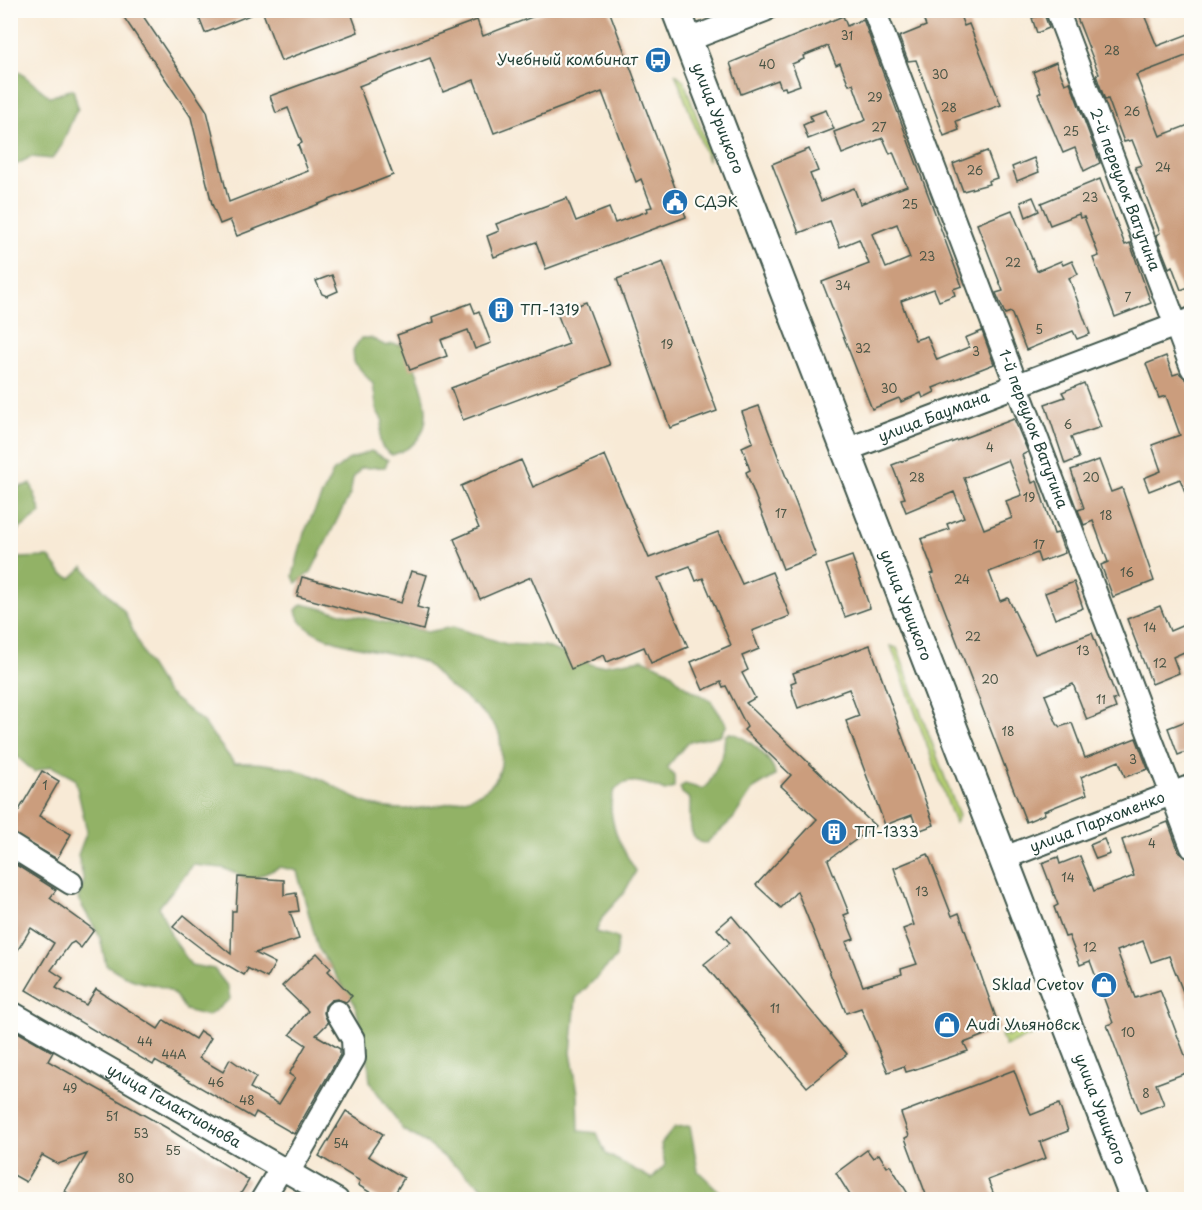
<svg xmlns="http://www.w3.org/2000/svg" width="1202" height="1210" font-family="'Playpen Sans',sans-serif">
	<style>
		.green { fill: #b8d074; stroke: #6c8654; stroke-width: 1.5 }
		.forest { fill: #92b266; stroke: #58784d; stroke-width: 1.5 }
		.building { fill: #cb9d7d; fill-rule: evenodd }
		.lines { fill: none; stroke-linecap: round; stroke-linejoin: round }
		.minor-casing { stroke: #40574c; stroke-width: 26 }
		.major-casing { stroke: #40574c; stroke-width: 32 }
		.minor { stroke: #fff; stroke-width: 22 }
		.major { stroke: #fff; stroke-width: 28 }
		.labels { text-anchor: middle; stroke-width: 4.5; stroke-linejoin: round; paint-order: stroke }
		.number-label { font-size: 12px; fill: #4a5546 }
		.poi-label { font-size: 15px; fill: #1f3d34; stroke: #fdfcf7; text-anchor: start }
		.street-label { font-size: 15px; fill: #1f3d34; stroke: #fdfcf7 }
	</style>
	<rect width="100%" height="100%" fill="#fdfcf7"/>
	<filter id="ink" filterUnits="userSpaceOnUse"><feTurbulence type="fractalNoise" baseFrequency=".0167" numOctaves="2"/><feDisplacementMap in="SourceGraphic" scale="12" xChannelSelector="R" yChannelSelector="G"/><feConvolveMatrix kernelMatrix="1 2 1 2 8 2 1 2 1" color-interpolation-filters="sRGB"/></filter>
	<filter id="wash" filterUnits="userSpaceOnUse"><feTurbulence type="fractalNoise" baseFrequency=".008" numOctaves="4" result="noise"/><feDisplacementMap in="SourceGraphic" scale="24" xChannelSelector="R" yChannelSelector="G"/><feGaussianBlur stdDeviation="1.35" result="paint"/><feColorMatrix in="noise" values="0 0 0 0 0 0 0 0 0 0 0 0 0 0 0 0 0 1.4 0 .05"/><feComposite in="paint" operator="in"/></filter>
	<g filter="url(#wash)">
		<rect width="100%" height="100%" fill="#f8ead6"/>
		<g class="green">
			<polygon points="675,73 684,81 708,148 708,161"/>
			<polygon points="891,646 897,648 959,816 955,823"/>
			<polygon points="1030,1027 1033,1035 1005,1046 1001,1035 1005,1034 1007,1036"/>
		</g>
		<g class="forest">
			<path d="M 11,65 L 50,97 L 73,89 L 78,108 C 67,126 66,144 52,159 L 31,157 L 11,167 Z"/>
			<path d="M 361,338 L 371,338 L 386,346 L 392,344 L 406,346 C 422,385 448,438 392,455 C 376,446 379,438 383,421 L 377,411 L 373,384 L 354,362 L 353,350 Z"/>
			<polygon points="371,451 388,460 385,467 361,468 353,478 350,494 311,572 296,583 293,576 304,533 333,472 348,460"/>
			<polygon points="11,476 15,488 31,484 41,513 17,531 11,546"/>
			<path d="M 10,555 L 16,558 L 49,557 L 62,574 L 71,578 L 83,567 L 124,611 L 146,660 L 166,692 L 203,722 L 234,763 C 263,762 297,767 323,780 C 342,790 359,803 381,807 C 406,812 432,808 457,801 C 486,794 505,782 501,749 C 500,744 501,736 498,731 C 488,713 464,698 448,685 C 440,679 433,668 425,663 C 397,649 301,648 296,610 L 302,604 L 427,632 L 453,627 L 506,644 L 544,646 L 596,666 L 643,659 L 668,670 L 683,685 L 711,701 L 727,725 L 720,735 L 688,742 L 667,767 L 674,776 L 674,788 L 665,791 C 621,770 601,786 616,833 C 620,846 629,859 636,871 L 624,893 L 603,916 L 596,932 L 618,938 L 616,958 L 576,998 L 571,1053 L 578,1093 L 579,1131 L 597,1133 L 606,1154 L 652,1179 L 665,1165 L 661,1144 L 675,1127 L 690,1126 L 698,1171 L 720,1192 L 720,1199 L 492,1199 L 491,1194 L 425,1142 L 403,1130 L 370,1082 L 367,1051 L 355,1004 L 318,948 L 297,871 L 280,867 L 251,880 L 223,868 L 193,865 L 159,907 L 172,937 L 191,965 L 214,969 L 228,987 L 230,999 L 208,1016 L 185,1010 C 169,980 158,989 131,979 C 122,975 114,969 106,965 L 100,937 L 78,899 L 84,881 L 78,855 L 87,831 L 75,779 L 51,766 L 34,772 L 11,751 Z"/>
			<path d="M 729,733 C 744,733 776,761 775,776 L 752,790 L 733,819 L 706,843 C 685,843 691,811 690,799 L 682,793 L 680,787 L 685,784 L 702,789 L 708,785 L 723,754 L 725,736 Z"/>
		</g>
		<g id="blocks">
			<g class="building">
				<polygon points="132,10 139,10 207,111 229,202 308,171 298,145 302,143 288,108 276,113 270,96 477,20 483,36 550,10 609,10 686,217 546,269 536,242 494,257 487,236 499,231 496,224 567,198 576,221 609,208 615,223 648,211 647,208 652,207 641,179 636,182 602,92 494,133 474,80 443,92 430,58 359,86 393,175 237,236 230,220 220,224 212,204 191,117 123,16"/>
				<polygon points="196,10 260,10 260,11 205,33"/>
				<polygon points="262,10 350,10 358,32 281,61"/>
				<polygon points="920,10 958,10 964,26 969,24 1001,105 956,121 959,130 944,136 916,60 908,61 899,37 926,26"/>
				<polygon points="1074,10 1142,10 1157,46 1191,33 1191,54 1136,75 1160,136 1191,124 1191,286 1181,290 1172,266 1169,268 1156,235 1160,233 1135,167 1142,165 1132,140 1124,142 1108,99 1105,100 1096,75 1099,74"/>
				<polygon points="1044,14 1049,28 1037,33 1032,18"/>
				<path d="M 843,16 L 847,26 L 863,19 L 962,286 L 953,289 L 955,295 L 939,301 L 934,289 L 901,301 L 915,340 L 927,336 L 937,360 L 969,347 L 965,338 L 982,331 L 994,364 L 933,388 L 935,392 L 923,398 L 921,393 L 901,402 L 899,398 L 872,409 L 822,282 L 869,264 L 859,239 L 840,247 L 830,221 L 799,233 L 772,164 L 809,149 L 818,171 L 810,174 L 821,201 L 854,188 L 860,204 L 907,186 L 893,152 L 890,154 L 883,138 L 842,154 L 834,132 L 866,120 L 853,84 L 849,85 L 840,63 L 836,65 L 828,46 L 803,56 L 804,59 L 792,64 L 800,85 L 786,90 L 785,87 L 781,88 L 778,80 L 741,94 L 730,63 ZM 897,224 L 910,258 L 886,268 L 872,234 Z"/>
				<polygon points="1056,62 1065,84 1070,82 1100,163 1084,171 1075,148 1063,153 1038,94 1041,92 1033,72"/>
				<polygon points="826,110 834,129 808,139 803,125 812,121 810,116"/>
				<polygon points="987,151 997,178 988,181 989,184 963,191 953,164"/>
				<polygon points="1034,158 1039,172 1017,181 1012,167"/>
				<polygon points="1100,179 1125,245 1130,243 1151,303 1115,317 1093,258 1099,256 1084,217 1080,218 1079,214 1050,225 1041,203"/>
				<polygon points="1033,197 1039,211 1026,217 1021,202"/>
				<polygon points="1012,210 1037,271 1061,261 1063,265 1072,261 1078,274 1069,278 1090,334 1077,339 1073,331 1026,350 1011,312 1005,314 996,293 1003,291 977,224"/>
				<polygon points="663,262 717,411 670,428 617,279"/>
				<polygon points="332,275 338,291 327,296 322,294 316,281"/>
				<polygon points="586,302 610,365 463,420 451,388 569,344 557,313"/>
				<polygon points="471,303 475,313 479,311 491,343 475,349 468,330 441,340 447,356 410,370 397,335 434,322 433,317"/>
				<polygon points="1166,356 1173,375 1179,373 1187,380 1191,393 1190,505 1180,479 1149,491 1144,478 1161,471 1152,445 1180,435 1166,396 1159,398 1146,364"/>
				<polygon points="1084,383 1101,427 1071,437 1079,458 1065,464 1045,404 1065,397 1062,392"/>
				<polygon points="759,406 816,556 783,569 746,472 750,470 742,447 753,442 742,412"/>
				<path d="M 1014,419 L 1028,452 L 1022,455 L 1032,483 L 1037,481 L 1054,534 L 1058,533 L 1065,553 L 1040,562 L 1037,553 L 989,572 L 1000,601 L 1008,598 L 1035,654 L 1092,633 L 1117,699 L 1113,700 L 1116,708 L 1087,720 L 1073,684 L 1045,695 L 1057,724 L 1060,727 L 1072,723 L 1085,758 L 1136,738 L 1148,769 L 1125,777 L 1119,761 L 1081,777 L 1087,794 L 1044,811 L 1045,814 L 1026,822 L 931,574 L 934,573 L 921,539 L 949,529 L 947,524 L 964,517 L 954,492 L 906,512 L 901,499 L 905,498 L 892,465 ZM 1008,460 L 1022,495 L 1006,501 L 1012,518 L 984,529 L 964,478 Z"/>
				<polygon points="605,455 649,558 718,532 742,584 772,572 790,616 752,631 759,649 742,656 748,670 742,673 755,698 746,703 875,826 828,860 849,913 844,915 854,939 846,942 863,986 902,974 901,969 917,964 903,929 914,925 894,868 928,854 952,916 959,913 1000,1029 964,1043 968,1051 913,1070 906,1072 904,1066 888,1072 861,1008 846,1013 797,891 781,908 756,885 817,819 781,786 791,775 744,730 747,727 726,686 723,687 721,682 703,690 691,662 731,645 703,578 696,581 690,566 658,578 688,647 651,663 644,647 607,662 604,655 571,669 531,577 480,599 454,539 479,528 461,486 521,460 533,487"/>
				<polygon points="1099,460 1111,492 1122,488 1154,581 1113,597 1101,565 1108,562 1093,521 1084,525 1078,510 1084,508 1071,470"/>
				<polygon points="852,556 870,608 845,617 826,565"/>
				<polygon points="411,571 427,575 417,607 428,610 423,630 297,596 302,577 401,603"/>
				<polygon points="1074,582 1083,608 1055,619 1045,593"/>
				<polygon points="1160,606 1170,631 1191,622 1191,649 1173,657 1179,673 1152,684 1127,619"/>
				<polygon points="870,645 934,825 918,831 912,815 885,825 846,721 859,716 849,689 798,708 793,694 791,683 796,681 793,673"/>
				<polygon points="1191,719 1191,750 1178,755 1168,728"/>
				<polygon points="42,771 59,781 39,816 71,834 57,859 10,832 10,807 18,812"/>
				<polygon points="1168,822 1179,852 1188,859 1191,875 1186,878 1191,894 1191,1012 1169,956 1151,962 1143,941 1117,951 1135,998 1160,990 1191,1071 1156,1084 1164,1104 1140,1113 1107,1025 1113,1023 1090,961 1080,965 1069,936 1065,937 1054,907 1058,905 1042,863 1058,857 1060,864 1080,856 1094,891 1134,876 1122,840"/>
				<polygon points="1104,839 1110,854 1096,859 1090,845"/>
				<polygon points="10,861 56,890 50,898 94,930 81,948 74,942 70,944 51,970 63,978 56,988 86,1005 96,989 158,1029 164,1020 195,1039 200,1031 211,1038 199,1058 223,1072 230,1059 256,1077 250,1088 279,1104 295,1078 289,1074 306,1045 290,1034 308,1011 282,986 317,953 331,968 328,971 352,996 346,1002 337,999 331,1000 325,1006 324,1013 328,1023 316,1035 340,1049 340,1055 294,1134 256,1112 253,1118 155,1061 153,1065 26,990 54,943 31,928 10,963"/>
				<polygon points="238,877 284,880 284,895 296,893 299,911 290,912 299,939 255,953 275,963 267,978 245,967 248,969 244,975 207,953 173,927 184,915 231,954 232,911 236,911"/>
				<polygon points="732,916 847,1054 807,1087 704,964 730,943 717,929"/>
				<polygon points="16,1031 53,1052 48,1061 167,1128 249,1180 237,1200 78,1200 65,1191 87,1154 58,1164 42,1155 26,1182 10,1173 10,1041"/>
				<polygon points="1014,1070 1031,1115 1059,1104 1068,1131 1040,1142 1046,1158 988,1180 996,1200 928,1200 905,1138 909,1136 901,1113"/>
				<polygon points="346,1111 383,1134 368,1156 404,1178 391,1200 382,1200 358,1185 360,1181 319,1156"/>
				<polygon points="867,1150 873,1158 879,1154 887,1167 890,1165 912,1200 853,1200 836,1173"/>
			</g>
		</g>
	</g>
	<g filter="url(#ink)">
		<use href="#blocks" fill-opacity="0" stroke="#40574c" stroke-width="1.5"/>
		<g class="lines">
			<defs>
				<g id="minor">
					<path id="s1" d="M 874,10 L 1192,847"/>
					<path id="s2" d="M 1057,10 L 1192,368"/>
					<polyline points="688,40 765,10"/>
					<path id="s3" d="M 846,450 L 1192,319"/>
					<polyline points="10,845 71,883"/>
					<path id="s4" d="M 1004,858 L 1192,786"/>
					<path id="s5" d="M 10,1012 L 337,1200"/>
					<polyline points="289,1171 354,1058 353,1039 337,1012"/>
					<polyline points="262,1200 282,1167"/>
				</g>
				<g id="major">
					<path id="s6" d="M 676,10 L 1135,1200"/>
				</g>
			</defs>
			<use href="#minor" class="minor-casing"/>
			<use href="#major" class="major-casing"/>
			<use href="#minor" class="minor"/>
			<use href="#major" class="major"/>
		</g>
	</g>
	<defs>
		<symbol id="bus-disc" viewBox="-11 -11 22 22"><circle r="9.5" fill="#1f6fb2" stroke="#fdfcf7"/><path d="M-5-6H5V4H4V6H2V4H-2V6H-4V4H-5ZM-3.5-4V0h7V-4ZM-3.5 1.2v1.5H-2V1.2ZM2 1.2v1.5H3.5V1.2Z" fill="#fff"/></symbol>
		<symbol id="civic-disc" viewBox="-11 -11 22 22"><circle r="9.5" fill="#1f6fb2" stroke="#fdfcf7"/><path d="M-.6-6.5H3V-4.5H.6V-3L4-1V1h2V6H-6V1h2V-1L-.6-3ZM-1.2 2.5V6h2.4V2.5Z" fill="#fff"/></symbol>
		<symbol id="building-disc" viewBox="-11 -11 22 22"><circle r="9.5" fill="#1f6fb2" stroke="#fdfcf7"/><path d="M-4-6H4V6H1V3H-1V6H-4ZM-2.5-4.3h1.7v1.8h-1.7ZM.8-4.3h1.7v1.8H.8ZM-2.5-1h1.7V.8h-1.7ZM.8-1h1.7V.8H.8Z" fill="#fff"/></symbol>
		<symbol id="shop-disc" viewBox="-11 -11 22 22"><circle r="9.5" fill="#1f6fb2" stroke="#fdfcf7"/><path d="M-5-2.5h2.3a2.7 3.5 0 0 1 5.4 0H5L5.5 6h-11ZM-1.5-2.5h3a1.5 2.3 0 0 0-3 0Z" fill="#fff"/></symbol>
	</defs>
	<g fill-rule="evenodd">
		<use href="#bus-disc" x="643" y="45" width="30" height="30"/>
		<use href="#civic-disc" x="660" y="187" width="30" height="30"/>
		<use href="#building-disc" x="486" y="295" width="30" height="30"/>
		<use href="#building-disc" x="819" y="817" width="30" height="30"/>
		<use href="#shop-disc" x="1089" y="970" width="30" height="30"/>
		<use href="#shop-disc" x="932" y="1010" width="30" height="30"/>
	</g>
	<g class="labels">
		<g class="number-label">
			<text x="847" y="40">31</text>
			<text x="1112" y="55">28</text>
			<text x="767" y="69">40</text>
			<text x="940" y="79">30</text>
			<text x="875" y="102">29</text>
			<text x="949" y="112">28</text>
			<text x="1132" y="116">26</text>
			<text x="879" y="132">27</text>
			<text x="1071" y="136">25</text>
			<text x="1163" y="172">24</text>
			<text x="975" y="175">26</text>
			<text x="1090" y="202">23</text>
			<text x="910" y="209">25</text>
			<text x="927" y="261">23</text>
			<text x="1013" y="267">22</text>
			<text x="843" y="290">34</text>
			<text x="1128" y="302">7</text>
			<text x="1039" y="334">5</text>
			<text x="667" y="349">19</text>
			<text x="863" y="353">32</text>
			<text x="976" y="356">3</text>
			<text x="889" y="393">30</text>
			<text x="1068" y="429">6</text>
			<text x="990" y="452">4</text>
			<text x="917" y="482">28</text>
			<text x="1091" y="482">20</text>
			<text x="1029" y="502">19</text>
			<text x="781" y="518">17</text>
			<text x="1106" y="520">18</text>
			<text x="1039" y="549">17</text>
			<text x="1127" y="577">16</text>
			<text x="962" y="584">24</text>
			<text x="1150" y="632">14</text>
			<text x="973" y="641">22</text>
			<text x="1083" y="655">13</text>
			<text x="1160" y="668">12</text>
			<text x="990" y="684">20</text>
			<text x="1101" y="704">11</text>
			<text x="1008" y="736">18</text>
			<text x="1133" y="764">3</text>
			<text x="45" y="790">1</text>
			<text x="1152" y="848">4</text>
			<text x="1068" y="882">14</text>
			<text x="922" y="896">13</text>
			<text x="1090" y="952">12</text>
			<text x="775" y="1013">11</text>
			<text x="1128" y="1037">10</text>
			<text x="145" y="1046">44</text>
			<text x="174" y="1059">44А</text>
			<text x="216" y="1087">46</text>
			<text x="70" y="1093">49</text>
			<text x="1146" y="1098">8</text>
			<text x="247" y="1105">48</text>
			<text x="112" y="1121">51</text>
			<text x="141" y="1138">53</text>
			<text x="341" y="1148">54</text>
			<text x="173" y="1155">55</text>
			<text x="126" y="1183">80</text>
		</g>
		<g class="poi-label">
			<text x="638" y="65" text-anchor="end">Учебный комбинат</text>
			<text x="694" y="207">СДЭК</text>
			<text x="520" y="315">ТП-1319</text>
			<text x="854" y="837">ТП-1333</text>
			<text x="1084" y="990" text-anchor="end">Sklad Cvetov</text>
			<text x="966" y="1030">Audi Ульяновск</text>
		</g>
		<g class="street-label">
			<text dy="5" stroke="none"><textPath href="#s6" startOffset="116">улица Урицкого</textPath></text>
			<text dy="5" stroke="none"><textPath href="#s2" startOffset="192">2-й переулок Ватутина</textPath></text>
			<text dy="5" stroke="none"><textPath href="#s3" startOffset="94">улица Баумана</textPath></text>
			<text dy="5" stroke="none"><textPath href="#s1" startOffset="448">1-й переулок Ватутина</textPath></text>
			<text dy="5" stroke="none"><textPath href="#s6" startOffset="638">улица Урицкого</textPath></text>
			<text dy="5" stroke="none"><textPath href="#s4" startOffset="100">улица Пархоменко</textPath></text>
			<text dy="5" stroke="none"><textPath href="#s5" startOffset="189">улица Галактионова</textPath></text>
			<text dy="5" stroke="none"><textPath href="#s6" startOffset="1178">улица Урицкого</textPath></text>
		</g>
	</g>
	<rect width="1202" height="1210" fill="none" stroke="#fdfcf7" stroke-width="36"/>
</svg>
